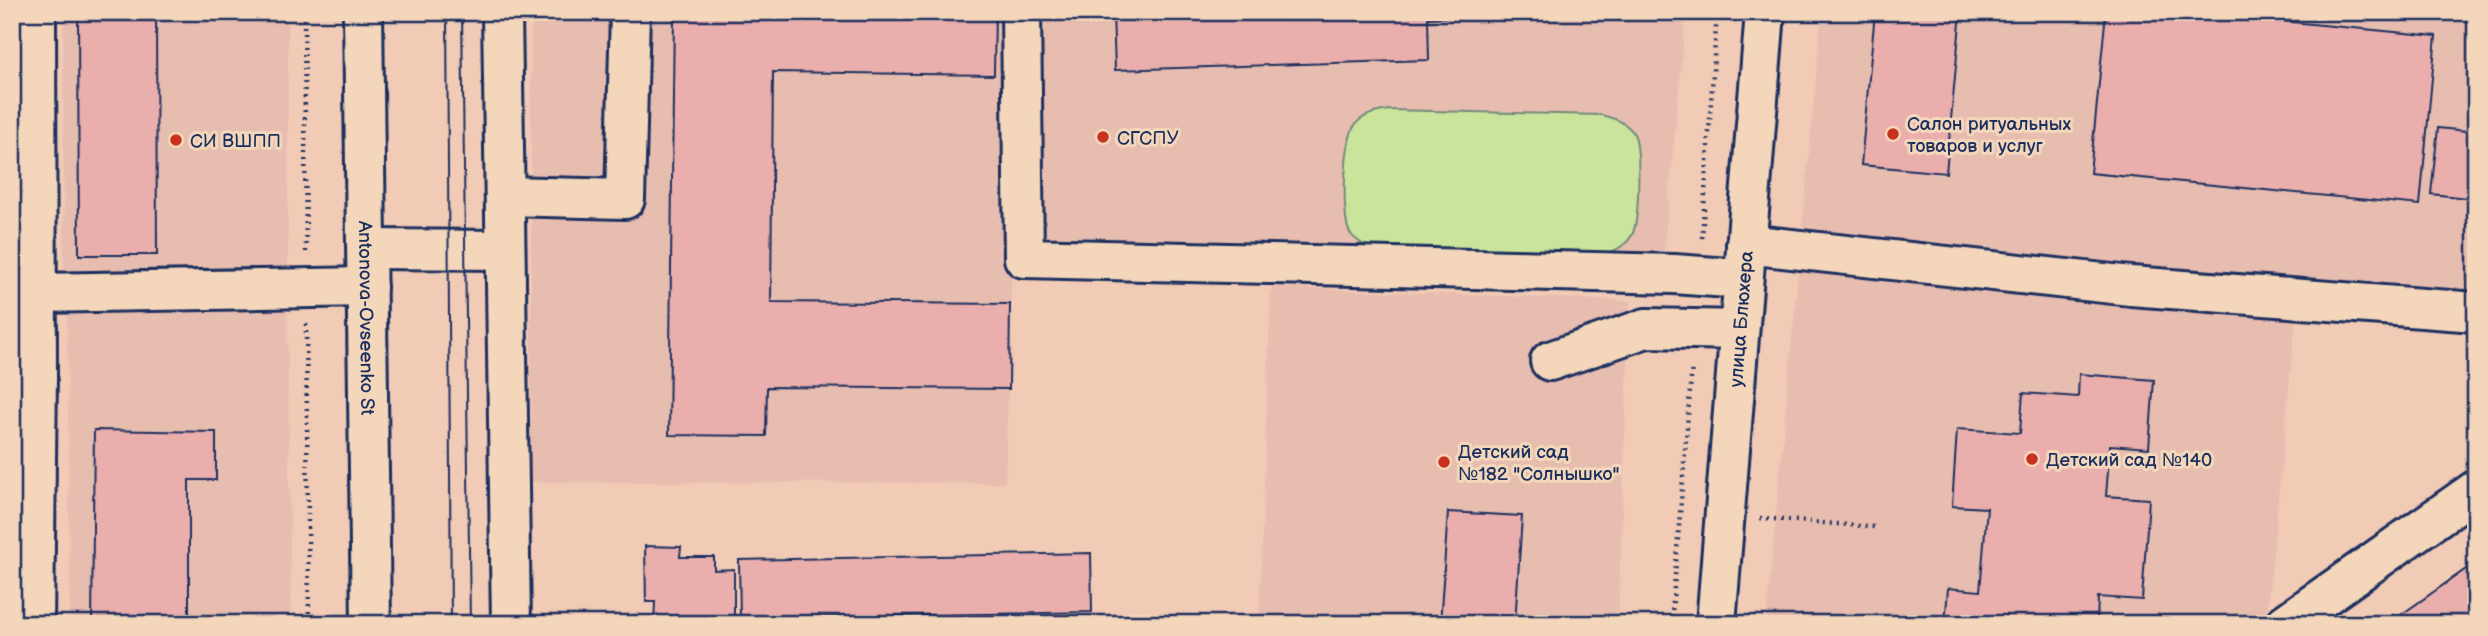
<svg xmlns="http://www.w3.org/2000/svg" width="2488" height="636" font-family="'Balsamiq Sans',sans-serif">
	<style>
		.built { fill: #e7bdb0 }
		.green { fill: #cae59b; stroke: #728a7c; stroke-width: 2 }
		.building { fill: #eaafac; stroke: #1b2f5e; stroke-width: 2 }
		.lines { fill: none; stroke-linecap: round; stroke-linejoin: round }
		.minor-casing { stroke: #1b2f5e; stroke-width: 44 }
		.major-casing { stroke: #1b2f5e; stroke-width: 44 }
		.path { stroke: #1b2f5e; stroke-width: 4.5; stroke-dasharray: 2 5; stroke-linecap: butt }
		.minor { stroke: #f4d7ba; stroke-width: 38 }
		.major { stroke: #f4d7ba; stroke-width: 38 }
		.tram { stroke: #1b2f5e; stroke-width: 2 }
		.poi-dot { fill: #c8321e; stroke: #f4d7ba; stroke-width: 2.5 }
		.labels { text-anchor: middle; stroke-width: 6; stroke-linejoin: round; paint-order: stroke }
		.poi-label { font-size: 19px; fill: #1b2f5e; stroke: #f4d7ba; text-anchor: start }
		.street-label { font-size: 19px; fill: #1b2f5e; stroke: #f4d7ba }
	</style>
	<rect width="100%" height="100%" fill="#f1cbb6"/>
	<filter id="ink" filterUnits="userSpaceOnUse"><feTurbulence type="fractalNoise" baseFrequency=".0143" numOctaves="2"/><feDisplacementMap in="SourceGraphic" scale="14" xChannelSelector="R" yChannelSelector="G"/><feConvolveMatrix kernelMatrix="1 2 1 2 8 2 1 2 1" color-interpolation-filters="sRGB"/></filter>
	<g filter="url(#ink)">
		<g class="built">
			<polygon points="63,12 288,12 288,269 64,274"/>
			<polygon points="531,12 1686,12 1661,282 1012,263 1005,483 531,482"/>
			<polygon points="1822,12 2476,12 2476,310 2298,294 2266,624 1766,624"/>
			<polygon points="1271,287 1630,301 1618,624 1259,624"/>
			<polygon points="287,303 291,624 70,624 67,305"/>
		</g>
		<path class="green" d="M 1389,110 L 1601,115 C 1613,118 1627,122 1634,134 C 1641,148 1639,218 1633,233 C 1627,247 1611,252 1598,258 L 1367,248 C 1362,243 1354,239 1350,233 C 1341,219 1344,138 1355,125 C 1363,114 1377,112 1389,110 Z"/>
		<g class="building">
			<polygon points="78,12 156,12 157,255 79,255"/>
			<polygon points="674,12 995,12 994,75 773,72 771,302 1010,304 1009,389 767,387 766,436 669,435"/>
			<polygon points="1113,12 1600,12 1428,18 1429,60 1115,70"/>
			<polygon points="1875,12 1961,12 1946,173 1861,165"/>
			<polygon points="2106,12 2272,12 2271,20 2436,36 2420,205 2090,173"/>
			<polygon points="2461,12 2476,12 2476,35"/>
			<polygon points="2438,128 2476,132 2476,199 2431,194"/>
			<polygon points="2079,374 2154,380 2149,448 2110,445 2106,496 2149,499 2142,600 2098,597 2097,624 1945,624 1948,588 1980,591 1987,508 1952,506 1957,429 2020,433 2023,393 2078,397"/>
			<polygon points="94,430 216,432 216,480 189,480 189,624 92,624"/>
			<polygon points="1448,512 1522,516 1515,624 1440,624"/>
			<polygon points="645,546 681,547 680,557 714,557 714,570 734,569 734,624 654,624 655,602 646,602"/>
			<polygon points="1091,553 1092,612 740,619 739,560"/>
			<polygon points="2476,562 2476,624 2388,624"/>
		</g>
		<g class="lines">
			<defs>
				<g id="minor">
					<polyline points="502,12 511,624"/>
					<polyline points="1021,12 1024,258 1674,274 1743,279"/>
					<polyline points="505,196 625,199 630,12"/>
					<polyline points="1746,244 2131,286 2476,312"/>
					<polyline points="367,249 505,250"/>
					<polyline points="38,293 367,287"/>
					<polyline points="1550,361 1646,328 1739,330"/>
					<polyline points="12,376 37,376 36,12"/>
					<polyline points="34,624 37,376"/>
					<path id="s1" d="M 1716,624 L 1765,12"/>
					<polyline points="2285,624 2476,490"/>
				</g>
				<g id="major">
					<path id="s2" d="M 363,12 L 371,624"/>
				</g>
			</defs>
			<use href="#minor" class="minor-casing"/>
			<use href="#major" class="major-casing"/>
			<g class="path">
				<polyline points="304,12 306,252"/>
				<polyline points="1702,238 1717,12"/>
				<polyline points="306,324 309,624"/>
				<polyline points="1760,518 1874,527"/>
				<polyline points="1671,624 1692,366"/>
			</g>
			<use href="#minor" class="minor"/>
			<use href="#major" class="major"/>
			<g class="tram">
				<polyline points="447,12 451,624"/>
				<polyline points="462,12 470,624"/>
			</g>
		</g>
	</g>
	<g class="poi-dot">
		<circle cx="1893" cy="134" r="7"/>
		<circle cx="1103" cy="137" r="7"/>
		<circle cx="176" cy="140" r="7"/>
		<circle cx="2032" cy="459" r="7"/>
		<circle cx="1444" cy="462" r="7"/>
	</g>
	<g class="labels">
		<g class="poi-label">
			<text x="1907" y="130">Салон ритуальных<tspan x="1907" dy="22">товаров и услуг</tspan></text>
			<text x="1117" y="144">СГСПУ</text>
			<text x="190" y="147">СИ ВШПП</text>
			<text x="1458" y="458">Детский сад<tspan x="1458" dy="22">№182 "Солнышко"</tspan></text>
			<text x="2046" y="466">Детский сад №140</text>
		</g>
		<g class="street-label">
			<text dy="7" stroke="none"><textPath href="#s2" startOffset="306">Antonova-Ovseenko St</textPath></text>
			<text dy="7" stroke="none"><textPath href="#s1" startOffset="306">улица Блюхера</textPath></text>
		</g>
	</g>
	<rect width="2488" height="636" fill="none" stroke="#f4d7ba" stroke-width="42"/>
	<rect x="21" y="21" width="2446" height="594" fill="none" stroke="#1b2f5e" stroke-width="2.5" filter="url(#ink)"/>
</svg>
